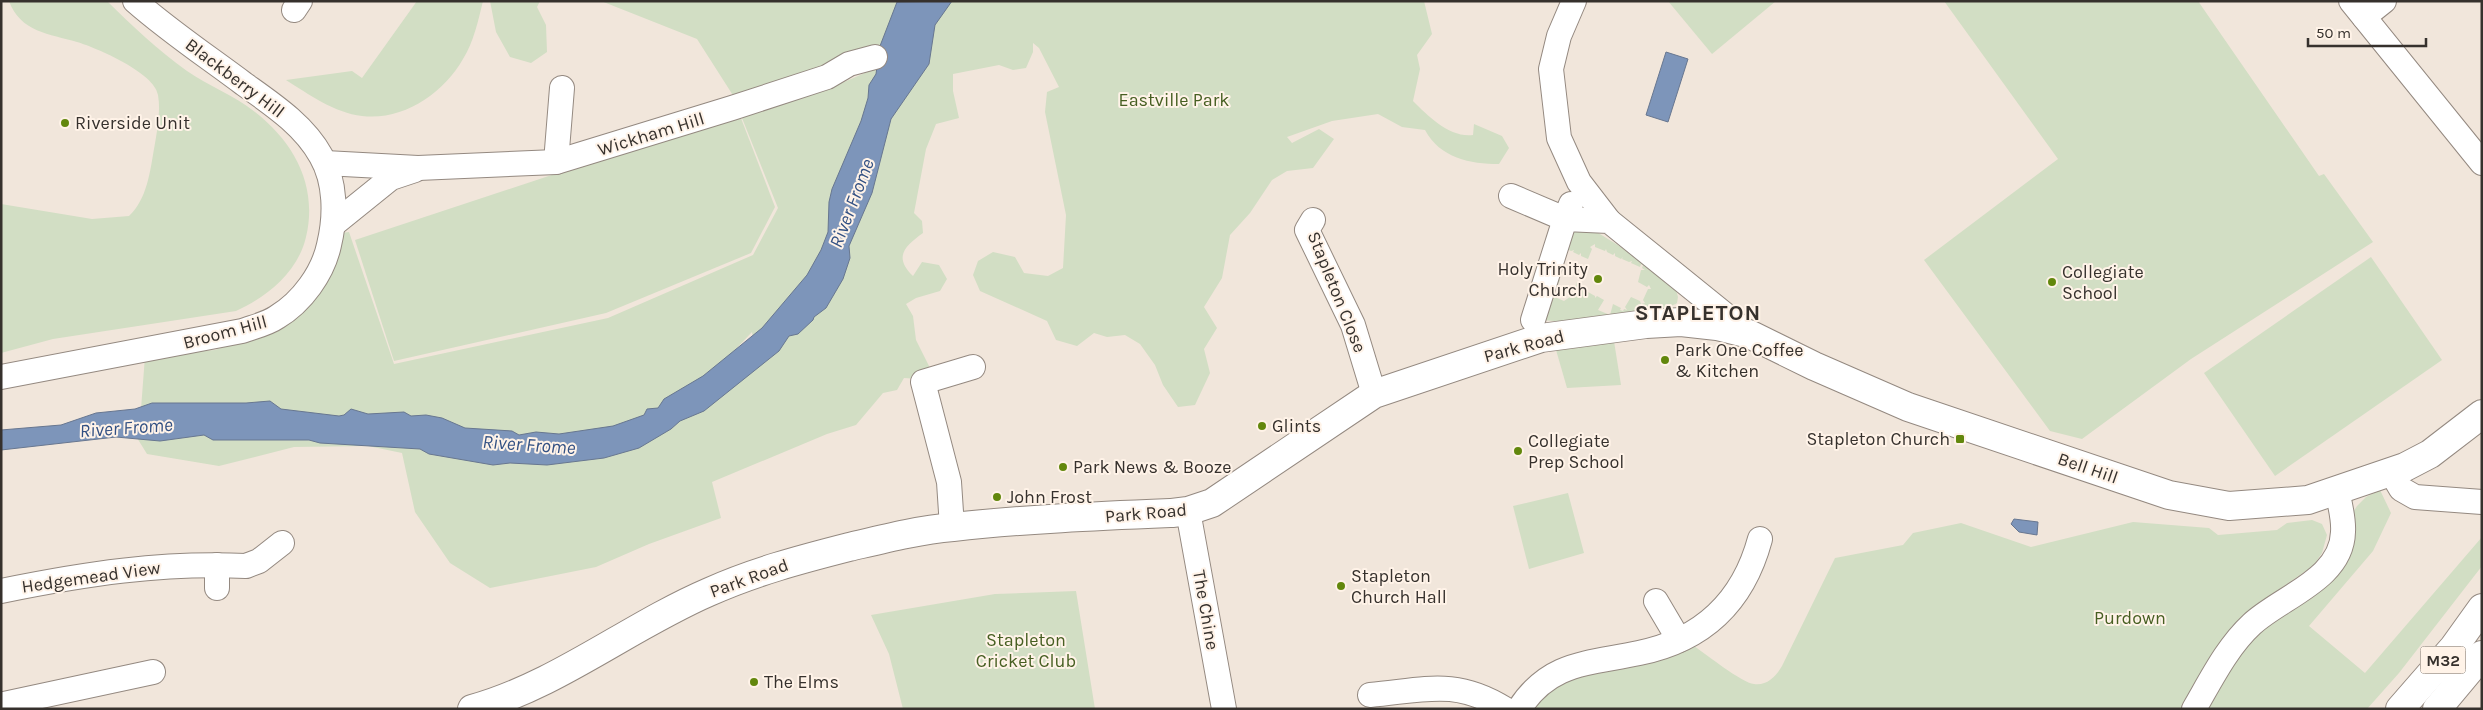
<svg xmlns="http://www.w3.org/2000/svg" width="2483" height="710" font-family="Karla,sans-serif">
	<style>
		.green { fill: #d2dec4; fill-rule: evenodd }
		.water { fill: #7d95ba; stroke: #687790 }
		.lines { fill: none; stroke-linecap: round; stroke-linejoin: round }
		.minor-casing { stroke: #948980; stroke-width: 26 }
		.major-casing { stroke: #948980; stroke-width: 30 }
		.highway-casing { stroke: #948980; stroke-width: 30 }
		.minor { stroke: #fff; stroke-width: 24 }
		.major { stroke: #fff; stroke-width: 28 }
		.highway { stroke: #fff; stroke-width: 28 }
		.poi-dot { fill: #62870c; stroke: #fff3e8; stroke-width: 2 }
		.labels { text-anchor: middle; stroke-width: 4; stroke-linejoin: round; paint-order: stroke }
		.shield { fill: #fff3e8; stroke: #726b65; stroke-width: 1 }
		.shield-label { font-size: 16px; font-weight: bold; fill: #36312d }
		.street-label { font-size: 18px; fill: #36312d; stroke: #fff3e8 }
		.park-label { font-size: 18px; fill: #475f22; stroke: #fff3e8 }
		.poi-label { font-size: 18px; fill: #36312d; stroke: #fff3e8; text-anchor: start }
		.water-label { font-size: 19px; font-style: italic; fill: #325083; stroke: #fff3e8 }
		.district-label { font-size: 22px; font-weight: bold; letter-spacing: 1px; fill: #36312d; stroke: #fff3e8 }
	</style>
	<rect width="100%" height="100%" fill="#f1e6db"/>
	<g class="green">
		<path d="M 9,1 L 107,1 C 132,26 158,50 187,71 C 208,86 234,95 255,112 C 295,143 318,187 306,237 C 298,272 267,297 236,311 L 53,339 L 1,353 L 1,204 L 92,219 L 129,216 C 147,199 150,172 154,149 C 157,131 161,113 158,95 C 155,73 97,48 77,42 C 50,34 20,32 9,1 Z"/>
		<path d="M 417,1 L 483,1 C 478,21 474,41 463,59 C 443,94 403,121 362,116 C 335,113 308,94 286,80 L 352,71 L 362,78 Z"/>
		<polygon points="490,1 540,1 537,7 546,25 547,52 531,63 510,57 496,32"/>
		<path d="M 601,1 L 1424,1 L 1432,34 L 1417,55 L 1420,69 L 1413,101 C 1428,116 1450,138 1473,135 L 1474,124 L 1502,136 L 1509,148 L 1499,164 C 1470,164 1440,158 1425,130 L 1402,127 L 1378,114 L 1332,121 L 1287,137 L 1292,143 L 1319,129 L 1334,139 L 1313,168 L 1287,171 L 1272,180 L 1250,213 L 1230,235 L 1222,278 L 1204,307 L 1217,328 L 1204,349 L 1210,373 L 1195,405 L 1178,407 L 1163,385 L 1155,365 L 1140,344 L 1125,335 L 1107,337 L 1094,333 L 1077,346 L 1056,340 L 1047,321 L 980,291 L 973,275 L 978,261 L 993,252 L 1015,257 L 1024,273 L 1048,276 L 1063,268 L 1066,215 L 1045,112 L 1047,92 L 1059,87 L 1039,48 L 1033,43 L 1033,52 L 1026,68 L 1013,70 L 999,65 L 953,74 L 953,91 L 959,118 L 936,124 L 926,149 L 914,213 L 922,221 L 923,233 C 905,246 893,257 913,276 L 922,262 L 939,265 L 947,279 L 940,291 L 916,298 L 906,304 L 913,316 L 916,340 L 932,372 L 919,379 L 904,378 L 897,390 L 883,393 L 856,425 L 827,434 L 712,482 L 721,518 L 649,544 L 596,567 L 490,588 L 450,563 L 415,512 L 402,453 L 368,446 L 294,447 L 219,466 L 147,454 L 134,433 L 141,409 L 145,356 L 215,350 L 253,337 L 341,233 L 349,232 L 394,364 L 608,318 L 753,255 L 778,208 L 740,113 L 743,111 L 697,39 ZM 882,50 L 880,70 L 874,69 L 821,92 L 815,73 ZM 752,332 L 755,350 L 733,352 Z"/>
		<polygon points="1668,1 1776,1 1712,54"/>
		<polygon points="1944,1 2198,1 2319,176 2324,174 2373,242 2191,359 2082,439 2050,431 1924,260 2058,159"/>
		<polygon points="739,113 775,207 751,253 606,313 394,361 355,240"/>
		<path d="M 1587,226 L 1637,257 L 1676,290 L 1678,297 L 1677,303 C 1660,315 1566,324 1544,320 L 1558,265 L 1564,268 L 1558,279 L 1560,280 L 1556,289 L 1554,289 L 1557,298 L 1564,301 L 1570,297 L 1571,298 L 1577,282 L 1579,283 L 1576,290 L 1579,288 L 1586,291 L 1586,294 L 1588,292 L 1595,296 L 1595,298 L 1597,296 L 1604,300 L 1598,310 L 1610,315 L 1613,304 L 1621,308 L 1620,310 L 1623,311 L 1624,309 L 1627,310 L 1625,307 L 1631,297 L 1640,301 L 1641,304 L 1645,303 L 1643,300 L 1648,289 L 1651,289 L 1649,285 L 1647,287 L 1638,282 L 1641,270 L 1645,270 L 1642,268 L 1643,265 L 1641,264 L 1640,267 L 1631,263 L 1632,261 L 1629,262 L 1622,259 L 1623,257 L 1621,259 L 1615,256 L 1615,253 L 1613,255 L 1607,252 L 1606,249 L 1605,251 L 1595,247 L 1595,244 L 1590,247 L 1592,249 L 1588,259 L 1581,256 L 1581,253 L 1579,255 L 1573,252 L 1574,250 L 1571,251 L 1565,248 L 1564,229 Z"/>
		<polygon points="2371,257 2442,360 2275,476 2204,373"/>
		<polygon points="1613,335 1621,385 1567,388 1554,343"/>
		<polygon points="2380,490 2391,513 2373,551 2309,626 2365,673 2482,537 2482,566 2399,673 2367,709 2203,709 2237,652 2294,604 2357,506 2366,497"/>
		<polygon points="1568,493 1584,553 1529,569 1513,506"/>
		<path d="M 2312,520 L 2322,524 L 2327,535 L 2322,553 L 2313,566 L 2254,607 L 2238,621 L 2181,709 L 1528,709 L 1551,685 L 1674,651 L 1676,654 L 1694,646 C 1706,654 1742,683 1754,684 C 1767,686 1776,676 1782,666 L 1835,558 L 1903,545 L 1913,533 L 1961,523 L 2031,547 L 2133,522 L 2209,528 L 2218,535 L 2277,530 L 2287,523 Z"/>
		<polygon points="1076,591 1095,709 903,709 889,654 871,615 995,594"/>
	</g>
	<g class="water">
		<polygon points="952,1 935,25 929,64 891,119 872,193 849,246 850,258 843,279 826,308 814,317 813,320 798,334 789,336 779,351 704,411 680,421 671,429 639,448 604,458 547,465 510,463 493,465 429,454 420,449 320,443 309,440 213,440 204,435 160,441 116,437 1,450 1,430 61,425 96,413 135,409 152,403 246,403 270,401 281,409 339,416 344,415 351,409 368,414 404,412 411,416 426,415 442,418 465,428 512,431 519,435 536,432 559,434 613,426 644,415 647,409 658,408 664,399 703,376 762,328 807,275 821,250 828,232 829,202 832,189 861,121 868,98 869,85 876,74 880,46 897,2"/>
		<polygon points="1666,52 1688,59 1668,122 1646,115"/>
		<polygon points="2014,519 2038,522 2037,535 2019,532 2011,524"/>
	</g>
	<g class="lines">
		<defs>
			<g id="minor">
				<polyline points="1574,1 1559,36 1551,69 1559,138 1579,182 1609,221"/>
				<polyline points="2351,1 2482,163"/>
				<polyline points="294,10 300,1"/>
				<polyline points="2364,17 2384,1"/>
				<polyline points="556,162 562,88"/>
				<polyline points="325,163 418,168 556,162 732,108 827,77 849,64 875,57"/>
				<polyline points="1511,196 1565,219 1571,204"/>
				<polyline points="1313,220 1307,230 1353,325 1374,394"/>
				<polyline points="334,224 391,178 415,170"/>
				<polyline points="1533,320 1565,219 1609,221 1749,334"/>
				<path d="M 1,377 L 242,331 C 253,327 267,324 277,317 C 302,302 323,273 329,245 C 336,216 336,182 321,156 C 304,125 272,104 244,84 C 208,57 169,31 135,1"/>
				<polyline points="2391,472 2401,489 2415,497 2482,502"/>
				<polyline points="1188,511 1224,709"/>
				<polyline points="952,527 949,482 923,382 973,367"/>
				<polyline points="217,565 217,588"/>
				<path d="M 1,591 C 84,574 162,562 246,566 L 259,561 L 282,543"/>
				<polyline points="1656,601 1679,640"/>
				<path d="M 1370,695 C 1425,690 1455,678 1505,709"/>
				<polyline points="4,704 153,672"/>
				<path d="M 1519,709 C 1550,661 1589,664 1639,653 C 1703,640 1743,602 1760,539"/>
				<path d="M 2194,709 C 2211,680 2227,647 2252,624 C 2281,597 2342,579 2343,532 C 2344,519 2340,504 2337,491"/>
			</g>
			<path id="major" d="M 472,709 C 558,685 628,627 709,592 C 753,572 802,559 849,547 C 883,539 918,530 953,527 C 1025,519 1099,516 1172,513 L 1188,511 L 1212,503 L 1374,394 L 1541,338 L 1646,324 L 1681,322 L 1717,326 L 1749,334 L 1814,366 L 1908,407 L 2169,495 L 2229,506 L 2308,500 L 2405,467 L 2430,454 L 2482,414"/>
			<g id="highway">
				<polyline points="2400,709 2454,647 2482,608"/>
				<polyline points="2437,709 2482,655"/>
			</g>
		</defs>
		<use href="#minor" class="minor-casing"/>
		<use href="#major" class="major-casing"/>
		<use href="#highway" class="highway-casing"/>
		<use href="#minor" class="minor"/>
		<use href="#major" class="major"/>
		<use href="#highway" class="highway"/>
	</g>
	<g class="poi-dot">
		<circle cx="65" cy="123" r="5"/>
		<circle cx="1598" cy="279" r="5"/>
		<circle cx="2052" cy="282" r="5"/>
		<circle cx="1665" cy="360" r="5"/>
		<circle cx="1262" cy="426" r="5"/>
		<rect x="1955" y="434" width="10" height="10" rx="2.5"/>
		<circle cx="1518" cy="451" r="5"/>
		<circle cx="1063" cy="467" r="5"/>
		<circle cx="997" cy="497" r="5"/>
		<circle cx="1341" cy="586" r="5"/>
		<circle cx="754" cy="682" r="5"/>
	</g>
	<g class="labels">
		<rect class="shield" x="2420.5" y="646.5" width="45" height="27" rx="4"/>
		<g class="shield-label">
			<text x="2443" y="666">M32</text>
		</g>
		<g class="street-label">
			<text transform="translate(235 78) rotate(37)" y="6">Blackberry Hill</text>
			<text transform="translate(651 134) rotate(-17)" y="6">Wickham Hill</text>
			<text transform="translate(1337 292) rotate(68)" y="6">Stapleton Close</text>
			<text transform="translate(225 332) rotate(-15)" y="6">Broom Hill</text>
			<text transform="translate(1524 346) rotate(-15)" y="6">Park Road</text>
			<text transform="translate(2088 468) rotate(19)" y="6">Bell Hill</text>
			<text transform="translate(1146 513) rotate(-5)" y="6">Park Road</text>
			<text transform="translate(91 577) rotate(-8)" y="6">Hedgemead View</text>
			<text transform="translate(749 578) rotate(-20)" y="6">Park Road</text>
			<text transform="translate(1206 610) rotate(80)" y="6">The Chine</text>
		</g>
		<g class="park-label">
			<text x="1174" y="106">Eastville Park</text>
			<text x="2130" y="624">Purdown</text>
			<text x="1026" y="646">Stapleton<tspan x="1026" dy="21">Cricket Club</tspan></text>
		</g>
		<g class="poi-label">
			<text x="75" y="129">Riverside Unit</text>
			<text x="1588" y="275" text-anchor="end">Holy Trinity<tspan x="1588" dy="21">Church</tspan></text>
			<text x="2062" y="278">Collegiate<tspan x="2062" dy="21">School</tspan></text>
			<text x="1675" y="356">Park One Coffee<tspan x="1675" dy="21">&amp; Kitchen</tspan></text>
			<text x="1272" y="432">Glints</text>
			<text x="1950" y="445" text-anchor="end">Stapleton Church</text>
			<text x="1528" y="447">Collegiate<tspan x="1528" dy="21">Prep School</tspan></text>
			<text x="1073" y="473">Park News &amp; Booze</text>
			<text x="1007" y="503">John Frost</text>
			<text x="1351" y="582">Stapleton<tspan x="1351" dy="21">Church Hall</tspan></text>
			<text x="764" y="688">The Elms</text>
		</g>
		<g class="water-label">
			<text transform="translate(851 203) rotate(-69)" y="7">River Frome</text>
			<text transform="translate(126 427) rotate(-4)" y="7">River Frome</text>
			<text transform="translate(529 444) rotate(4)" y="7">River Frome</text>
		</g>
		<g class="district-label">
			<text x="1698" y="320">STAPLETON</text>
		</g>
	</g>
	<rect width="2483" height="710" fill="none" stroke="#36312d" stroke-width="5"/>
	<path d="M2308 38v8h118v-8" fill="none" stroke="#36312d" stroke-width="2.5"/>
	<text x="2316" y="38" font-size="15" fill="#36312d" stroke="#fff3e8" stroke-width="4" paint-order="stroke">50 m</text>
</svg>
